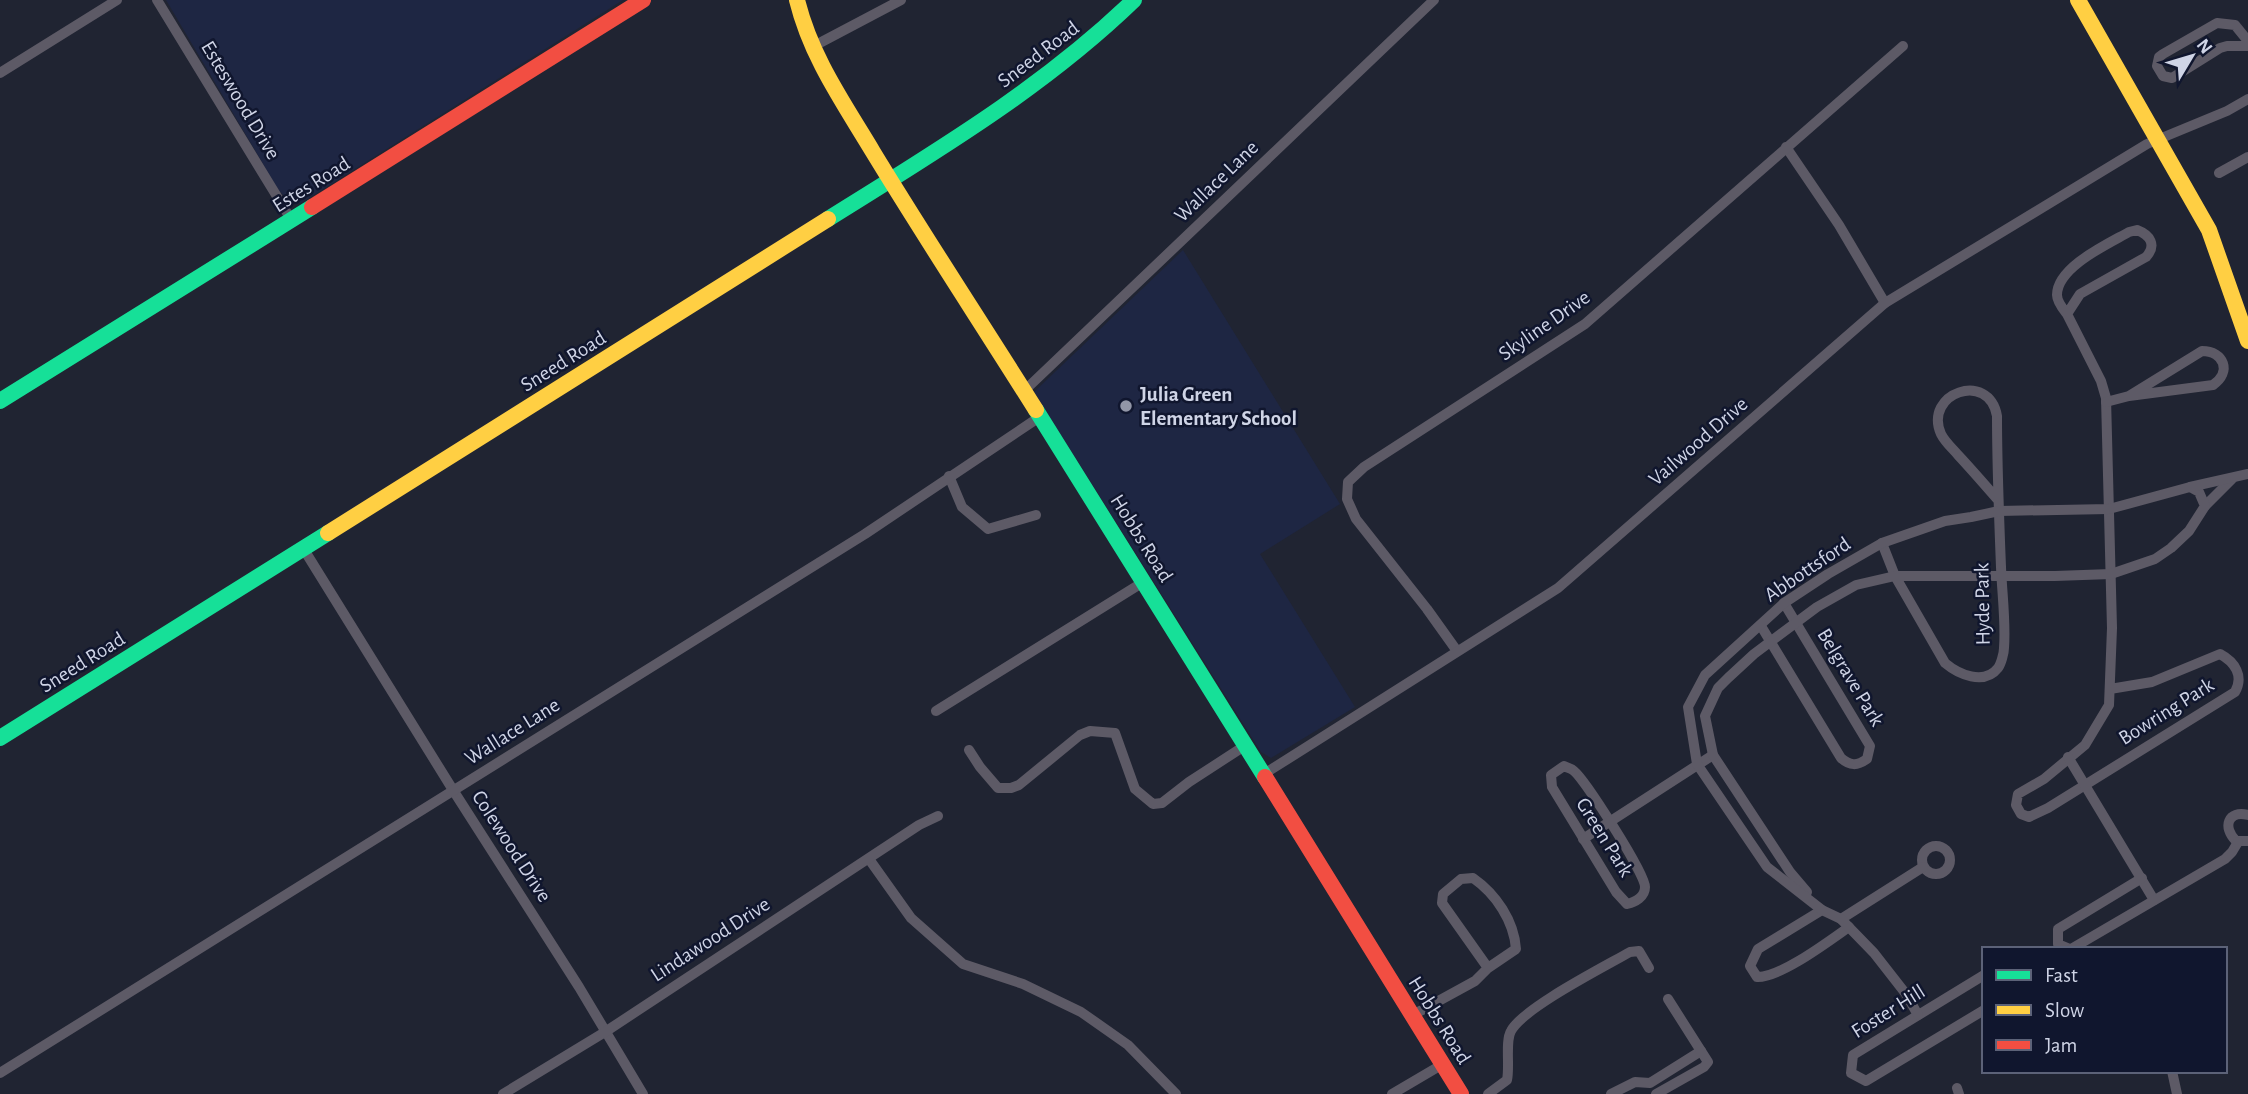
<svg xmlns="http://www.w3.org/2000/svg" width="2248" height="1094" font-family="'Alegreya Sans',sans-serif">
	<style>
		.built { fill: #1e2643 }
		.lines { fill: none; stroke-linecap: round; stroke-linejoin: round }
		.street { stroke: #5d5a66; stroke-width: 10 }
		.fast { stroke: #16e098; stroke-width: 16 }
		.slow { stroke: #ffcf43; stroke-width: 16 }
		.jam { stroke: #f24e42; stroke-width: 16 }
		.poi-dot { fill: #9296a7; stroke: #10162e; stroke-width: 2.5 }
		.labels { text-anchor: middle; stroke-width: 5; stroke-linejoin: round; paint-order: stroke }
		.street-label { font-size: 21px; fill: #cfd4e6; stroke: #10162e }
		.poi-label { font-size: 21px; font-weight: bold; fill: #cfd4e6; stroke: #10162e; text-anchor: start }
	</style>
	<rect width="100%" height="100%" fill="#202432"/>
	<g class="built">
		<polygon points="166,0 623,0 301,203 291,203 279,191"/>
		<polygon points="1183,250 1340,504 1260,554 1355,707 1271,758 1261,752 1034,392"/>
	</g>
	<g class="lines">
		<g class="street">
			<polyline points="157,0 292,221"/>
			<polyline points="2248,41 2235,25 2217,23 2163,54 2159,57 2157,66 2163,76 2172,78 2220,48 2227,46 2248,46"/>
			<polyline points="812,47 901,0"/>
			<polyline points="0,73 117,0"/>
			<polyline points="1786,147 1839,225 1885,303"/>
			<polyline points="2219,173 2248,157"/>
			<path d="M 2067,314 L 2080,294 L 2146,257 C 2157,245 2150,235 2137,230 L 2129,232 C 2108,244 2057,267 2057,295 C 2057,302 2063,309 2067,314 L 2101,381 L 2106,398 L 2112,628 L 2109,705 L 2085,745 L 2044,779 L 2018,794 L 2016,805 L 2021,814 L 2029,817 L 2048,808 L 2235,692 C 2244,676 2235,662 2220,654 L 2152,682 L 2110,689"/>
			<polyline points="1024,391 1434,0"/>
			<path d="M 2106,402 L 2129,396 L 2213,385 C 2232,372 2224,351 2202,351 L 2129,396"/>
			<polyline points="949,476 962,507 988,529 1036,515"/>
			<polyline points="2205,506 2232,479"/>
			<path d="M 1882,543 L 1895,576 L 1945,663 C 1958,674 1984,686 1998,668 C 2001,664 2004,653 2004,648 C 2006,622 2002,594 2001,567 C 1999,517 1997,467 1997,416 C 1989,370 1923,393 1941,434 C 1945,442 1952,448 1958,455 C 1972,470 1985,485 1998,500"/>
			<polyline points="303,548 453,790 579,987 643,1094"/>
			<path d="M 1761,626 L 1841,758 C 1850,766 1857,766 1867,759 L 1870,746 L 1784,603"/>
			<polyline points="1457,651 1427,609 1356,519 1347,499 1348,482 1364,467 1585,324 1903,46"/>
			<polyline points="936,711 1145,581"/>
			<polyline points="969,750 980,767 998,788 1011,788 1019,785 1080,735 1090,731 1115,733 1135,789 1153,804 1162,803 1189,782 1246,745"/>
			<polyline points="2068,757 2154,900"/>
			<path d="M 1564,766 C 1567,768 1571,768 1574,771 C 1585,780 1645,873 1645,887 C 1645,897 1635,902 1627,904 L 1616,892 L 1552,787 L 1551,775 Z"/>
			<polyline points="1264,774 1558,588 1885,303 2147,144 2227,111 2248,99"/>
			<path d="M 2248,815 C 2228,810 2222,827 2236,841 L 2248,841"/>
			<polyline points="1583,839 1713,755"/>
			<circle cx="1936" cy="860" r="14"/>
			<polyline points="869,859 911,918 963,964 1023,984 1081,1012 1128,1045 1176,1094"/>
			<polyline points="1807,892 1790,872 1713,755 1705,716 1718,688 1728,678 1754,654 1817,607 1856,585 1895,576 2055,576 2111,574 2155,559 2171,548 2189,531 2205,506 2199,492 2190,487"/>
			<path d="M 1822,910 L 1758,949 L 1750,966 L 1757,977 C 1780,978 1829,941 1849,927"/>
			<polyline points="1841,919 1923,867"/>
			<polyline points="2070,949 2058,944 2058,929 2142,878"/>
			<polyline points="2071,949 2225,859 2232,852 2238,842"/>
			<polyline points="1984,975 1853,1055 1851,1073 1866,1081 1984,1010"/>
			<path d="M 1413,1015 L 1475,981 L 1488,968 L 1442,903 L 1443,894 L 1461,879 L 1473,878 C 1496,894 1514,921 1516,949 L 1488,968"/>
			<polyline points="1918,1015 1906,994 1874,953 1841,919 1822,910 1767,867 1697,764 1688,707 1705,675 1784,603 1828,574 1882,543 1945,521 1971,517 1999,511 2109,509 2190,487 2248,474"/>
			<polyline points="2172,1071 2177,1094"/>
			<polyline points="0,1073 865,534 1041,416"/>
			<polyline points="1957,1088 1959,1094"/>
			<polyline points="503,1094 605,1032 919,825 938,816"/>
			<polyline points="1392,1094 1443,1064"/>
			<path d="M 1488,1094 L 1507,1080 C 1510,1067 1505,1041 1511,1031 C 1523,1008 1604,967 1630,952 L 1639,951 L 1649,968"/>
			<polyline points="1611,1094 1635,1082 1650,1083 1701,1051"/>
			<polyline points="1656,1094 1704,1067 1708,1062 1668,999"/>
		</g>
		<g class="fast">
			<path d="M 828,219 C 935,152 1043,88 1134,0"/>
			<polyline points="0,401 312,207"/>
			<polyline points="1036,410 1265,777"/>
			<polyline points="0,738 328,533"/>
		</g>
		<g class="slow">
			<path d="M 797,0 C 811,57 843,102 873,152 C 926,239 982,324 1036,410"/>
			<polyline points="2078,0 2209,230 2248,341"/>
			<polyline points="328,533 828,219"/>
		</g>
		<g class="jam">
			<polyline points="312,207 643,0"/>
			<polyline points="1265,777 1461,1094"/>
		</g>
	</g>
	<circle class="poi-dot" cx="1126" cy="406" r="7"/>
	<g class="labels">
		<g class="street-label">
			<text transform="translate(1038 54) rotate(-37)" y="7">Sneed Road</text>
			<text transform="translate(241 100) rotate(59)" y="7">Esteswood Drive</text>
			<text transform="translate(1216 181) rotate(-44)" y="7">Wallace Lane</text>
			<text transform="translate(311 184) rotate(-32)" y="7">Estes Road</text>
			<text transform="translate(1544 325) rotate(-35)" y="7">Skyline Drive</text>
			<text transform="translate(563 361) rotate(-32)" y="7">Sneed Road</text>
			<text transform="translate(1698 441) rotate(-41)" y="7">Vailwood Drive</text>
			<text transform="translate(1142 538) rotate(58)" y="7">Hobbs Road</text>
			<text transform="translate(1807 569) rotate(-34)" y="7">Abbottsford</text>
			<text transform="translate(1982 604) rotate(-91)" y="7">Hyde Park</text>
			<text transform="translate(82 662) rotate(-32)" y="7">Sneed Road</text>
			<text transform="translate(1851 677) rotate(59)" y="7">Belgrave Park</text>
			<text transform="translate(2166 711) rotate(-32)" y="7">Bowring Park</text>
			<text transform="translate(512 731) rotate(-32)" y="7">Wallace Lane</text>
			<text transform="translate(1605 837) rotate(58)" y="7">Green Park</text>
			<text transform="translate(512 846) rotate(57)" y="7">Colewood Drive</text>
			<text transform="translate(710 939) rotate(-33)" y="7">Lindawood Drive</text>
			<text transform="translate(1888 1011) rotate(-32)" y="7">Foster Hill</text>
			<text transform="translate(1440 1020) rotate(58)" y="7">Hobbs Road</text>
		</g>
		<g class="poi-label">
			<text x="1140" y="401">Julia Green<tspan x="1140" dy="24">Elementary School</tspan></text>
		</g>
	</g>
	<rect x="1982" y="947" width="245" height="126" fill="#10162e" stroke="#5c6278" stroke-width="2"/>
	<rect x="1996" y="970" width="35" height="10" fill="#16e098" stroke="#5c6278" stroke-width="2"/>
	<text x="2045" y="982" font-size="21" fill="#cfd4e6">Fast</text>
	<rect x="1996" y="1005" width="35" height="10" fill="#ffcf43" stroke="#5c6278" stroke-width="2"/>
	<text x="2045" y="1017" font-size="21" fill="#cfd4e6">Slow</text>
	<rect x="1996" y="1040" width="35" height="10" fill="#f24e42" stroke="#5c6278" stroke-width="2"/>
	<text x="2045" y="1052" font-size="21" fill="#cfd4e6">Jam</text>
	<g transform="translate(2192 56) rotate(52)" stroke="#10162e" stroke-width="5" paint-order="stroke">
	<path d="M0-5L12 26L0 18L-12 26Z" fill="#cfd4e6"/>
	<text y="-10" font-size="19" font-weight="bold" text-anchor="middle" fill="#cfd4e6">N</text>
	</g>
</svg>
